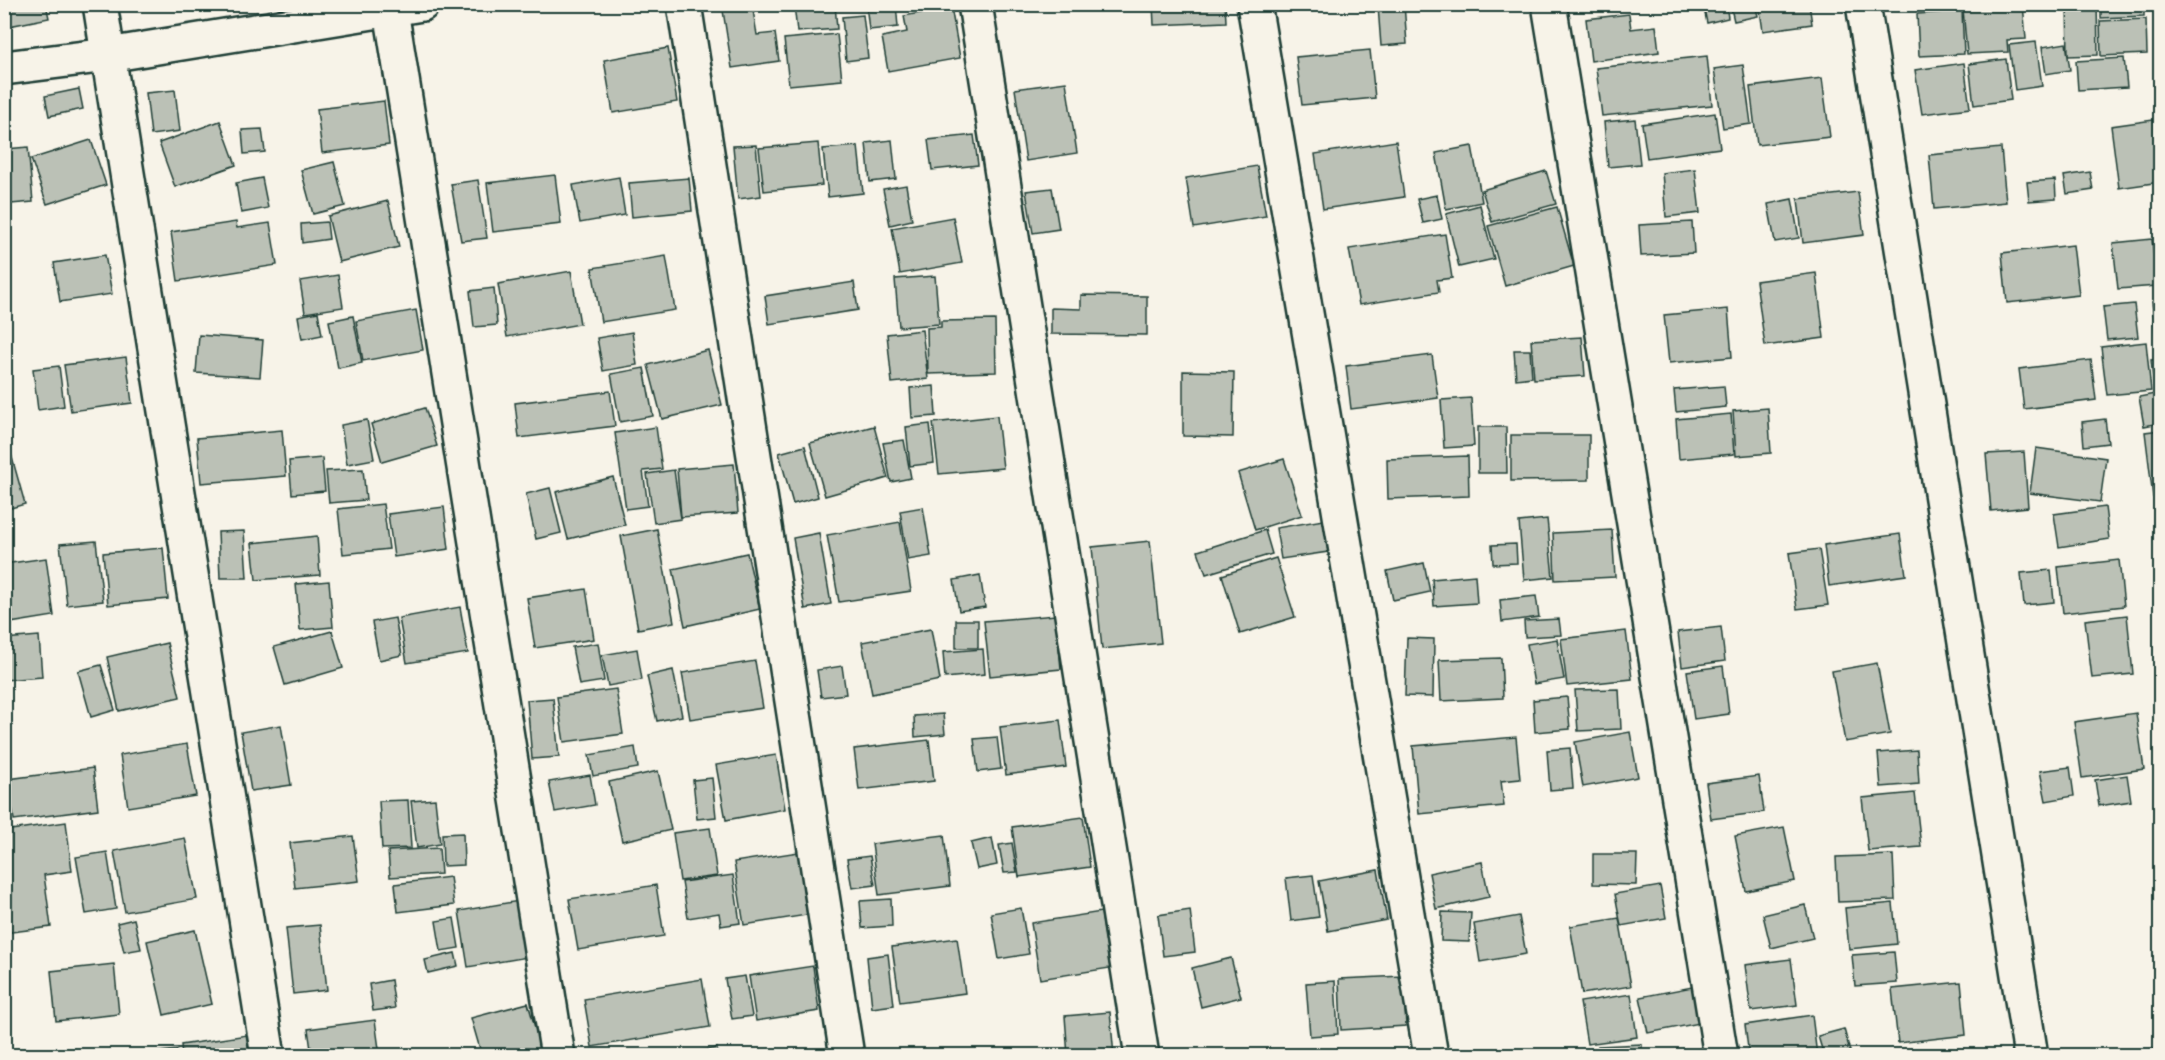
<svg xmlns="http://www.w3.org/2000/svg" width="2165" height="1060" font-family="'Indie Flower',sans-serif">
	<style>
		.building { fill: #bbc1b6; stroke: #1f3d34; stroke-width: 1.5 }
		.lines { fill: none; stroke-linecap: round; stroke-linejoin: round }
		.street-casing { stroke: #1f3d34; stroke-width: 38 }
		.street { stroke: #f7f3e8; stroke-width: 33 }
	</style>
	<rect width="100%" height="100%" fill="#f7f3e8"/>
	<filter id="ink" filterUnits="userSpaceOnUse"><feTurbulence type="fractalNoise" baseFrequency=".0167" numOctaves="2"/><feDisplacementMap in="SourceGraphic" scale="12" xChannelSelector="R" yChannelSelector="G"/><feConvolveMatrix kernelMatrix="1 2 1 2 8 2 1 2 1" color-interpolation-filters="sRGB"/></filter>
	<g filter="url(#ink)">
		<g class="building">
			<polygon points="4,4 46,4 49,18 4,27"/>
			<polygon points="722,4 752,4 757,35 775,33 779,61 732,68"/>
			<polygon points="794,4 835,4 837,29 797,32"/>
			<polygon points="866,4 896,4 898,27 869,30"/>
			<polygon points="1153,4 1225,4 1226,22 1154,25"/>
			<polygon points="1404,4 1407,44 1381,46 1378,6"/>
			<polygon points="1574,4 1603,4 1603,5 1575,9"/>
			<polygon points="1703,4 1726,4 1728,18 1707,23"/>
			<polygon points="1730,4 1755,4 1758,16 1734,21"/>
			<polygon points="1759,4 1809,4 1812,24 1763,31"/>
			<polygon points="2023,4 2026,39 2007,40 2008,52 1967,54 1963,9"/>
			<polygon points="2067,4 2097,4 2098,55 2068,56"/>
			<polygon points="2101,4 2144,4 2144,16 2101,18"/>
			<polygon points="951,7 960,58 888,71 882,37 907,32 904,16"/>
			<polygon points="1962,11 1964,54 1919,56 1917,14"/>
			<polygon points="1629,14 1631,29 1656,26 1659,52 1591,61 1586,19"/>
			<polygon points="863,15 868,58 846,61 842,17"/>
			<polygon points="2146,19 2147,54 2101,56 2100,21"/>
			<polygon points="837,34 842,80 789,85 784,39"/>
			<polygon points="2036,42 2042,86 2015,90 2009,45"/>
			<polygon points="2066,43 2070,70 2046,74 2042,47"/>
			<polygon points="668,48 677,102 613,113 604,60"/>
			<polygon points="1370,50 1375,98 1302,105 1296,57"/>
			<polygon points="1707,56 1712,105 1602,116 1596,68"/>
			<polygon points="2124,58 2127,87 2078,90 2076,61"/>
			<polygon points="2006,59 2011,100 1974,105 1969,64"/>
			<polygon points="1964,63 1970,108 1922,114 1915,70"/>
			<polygon points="1743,65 1751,124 1723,128 1714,69"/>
			<polygon points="1822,78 1830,137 1757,145 1750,87"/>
			<polygon points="1066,82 1077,153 1026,161 1015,89"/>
			<polygon points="79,89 83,109 49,116 45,96"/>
			<polygon points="175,90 180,131 151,135 146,93"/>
			<polygon points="384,101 389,145 322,153 317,109"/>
			<polygon points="4,109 9,148 4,148"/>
			<polygon points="1715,113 1720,148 1647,158 1642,124"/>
			<polygon points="1635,119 1640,164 1608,167 1604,122"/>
			<polygon points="2160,119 2160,182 2119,188 2111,126"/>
			<polygon points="220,121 236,165 175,187 159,143"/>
			<polygon points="262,129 265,152 244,154 242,130"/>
			<polygon points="974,135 978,165 932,170 928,140"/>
			<polygon points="91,140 106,185 47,204 31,159"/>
			<polygon points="892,140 896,179 870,182 866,143"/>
			<polygon points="1396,141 1404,197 1323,209 1315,154"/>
			<polygon points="818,143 822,185 764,191 759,148"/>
			<polygon points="756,145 761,196 738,199 733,146"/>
			<polygon points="858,146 863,193 828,197 823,149"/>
			<polygon points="1472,146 1482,202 1446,209 1436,153"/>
			<polygon points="28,147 33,202 11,204 6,149"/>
			<polygon points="2001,148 2006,202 1934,209 1929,155"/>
			<polygon points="4,154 10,196 4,197"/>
			<polygon points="334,162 345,206 313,214 301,170"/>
			<polygon points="1257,166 1266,216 1194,228 1186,178"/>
			<polygon points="1695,169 1700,213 1666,217 1662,173"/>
			<polygon points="1546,171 1556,204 1492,222 1482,190"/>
			<polygon points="2090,172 2093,190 2067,194 2064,176"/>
			<polygon points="555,175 561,224 493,232 487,183"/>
			<polygon points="619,177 625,215 580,223 573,185"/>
			<polygon points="262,178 268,208 241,213 236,183"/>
			<polygon points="689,178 692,211 632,217 629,183"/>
			<polygon points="478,180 487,238 461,241 451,184"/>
			<polygon points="2055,180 2056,199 2029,201 2027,182"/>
			<polygon points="906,185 912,220 890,225 883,189"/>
			<polygon points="1052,188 1059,229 1033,233 1026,191"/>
			<polygon points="1858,192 1864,235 1803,243 1798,199"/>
			<polygon points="1437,195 1442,219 1423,223 1417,199"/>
			<polygon points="1792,199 1799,238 1775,242 1768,204"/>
			<polygon points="388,201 399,247 339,262 328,216"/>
			<polygon points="1480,205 1494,259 1459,267 1446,214"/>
			<polygon points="1557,207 1574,266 1505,286 1488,226"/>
			<polygon points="953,217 962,263 900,274 892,228"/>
			<polygon points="236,222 237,228 270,223 277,265 178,281 171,232"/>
			<polygon points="327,222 329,239 302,243 301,224"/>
			<polygon points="1692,222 1694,253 1641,256 1639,225"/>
			<polygon points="1445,234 1452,278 1437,280 1439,292 1359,305 1349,249"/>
			<polygon points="2152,239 2157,286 2118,289 2113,243"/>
			<polygon points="2073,245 2079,295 2007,303 2002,253"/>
			<polygon points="105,255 112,294 60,302 54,263"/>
			<polygon points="666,256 675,310 601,322 592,268"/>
			<polygon points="571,271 580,324 507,337 498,284"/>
			<polygon points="1816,273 1824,338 1765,346 1756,281"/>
			<polygon points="338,275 343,307 305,313 300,281"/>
			<polygon points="935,276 939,324 899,327 895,279"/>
			<polygon points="854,282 858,310 769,324 765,296"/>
			<polygon points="494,288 497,325 474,327 470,291"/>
			<polygon points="1081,295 1147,296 1147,335 1051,334 1051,308 1081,309"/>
			<polygon points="2160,301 2160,336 2156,337 2152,302"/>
			<polygon points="2134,304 2138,337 2107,340 2103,307"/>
			<polygon points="1728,309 1732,357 1669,363 1664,315"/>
			<polygon points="416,310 423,350 363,361 356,321"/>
			<polygon points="318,312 322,335 302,339 298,316"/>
			<polygon points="353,316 362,363 338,368 329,321"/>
			<polygon points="995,320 996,372 928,374 927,328 941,327 941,321"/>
			<polygon points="922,330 928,379 892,383 887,334"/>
			<polygon points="632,332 637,365 603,371 597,338"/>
			<polygon points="199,335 263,340 260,377 196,373"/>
			<polygon points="1582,337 1585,376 1534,379 1531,340"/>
			<polygon points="2146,342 2151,391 2107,395 2101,347"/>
			<polygon points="708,350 722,405 662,419 648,365"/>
			<polygon points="1514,350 1530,350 1532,377 1516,379"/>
			<polygon points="1432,355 1438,398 1351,409 1346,366"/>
			<polygon points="126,357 132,403 71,411 64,365"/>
			<polygon points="2160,359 2160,387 2154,388 2151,360"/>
			<polygon points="2091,360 2096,400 2024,409 2019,369"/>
			<polygon points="59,366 64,406 38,410 33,369"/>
			<polygon points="644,368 653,416 620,422 611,374"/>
			<polygon points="1183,371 1234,372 1233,437 1183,436"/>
			<polygon points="934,386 936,416 912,418 910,388"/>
			<polygon points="1724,386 1726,407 1676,412 1674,390"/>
			<polygon points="610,391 615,426 519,438 515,403"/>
			<polygon points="2160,393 2160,423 2144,426 2139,397"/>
			<polygon points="1471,398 1474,446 1444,448 1441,400"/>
			<polygon points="425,408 437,446 382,462 371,424"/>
			<polygon points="1768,408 1771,453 1736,456 1733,411"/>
			<polygon points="1731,414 1734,454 1679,459 1676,419"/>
			<polygon points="997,416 1003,468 939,474 933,423"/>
			<polygon points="2105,419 2108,443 2084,446 2082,422"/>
			<polygon points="367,420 374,459 347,464 341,425"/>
			<polygon points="930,424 934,463 910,466 906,427"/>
			<polygon points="874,426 888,478 825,496 810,443"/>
			<polygon points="656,427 662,469 643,471 648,506 626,509 615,433"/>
			<polygon points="1478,427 1506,427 1507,473 1478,473"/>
			<polygon points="282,430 286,476 201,483 197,438"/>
			<polygon points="2160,430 2160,496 2153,497 2145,432"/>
			<polygon points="1511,435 1589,435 1589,480 1511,481"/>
			<polygon points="904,440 911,478 891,482 883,443"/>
			<polygon points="805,446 818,497 793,504 779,453"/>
			<polygon points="2036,448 2106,458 2100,502 2030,493"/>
			<polygon points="2024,452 2028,507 1991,511 1986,454"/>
			<polygon points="11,454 25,504 4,510 4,456"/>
			<polygon points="1468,456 1469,496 1388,499 1387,459"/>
			<polygon points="322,458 325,491 292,494 289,461"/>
			<polygon points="1284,459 1302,515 1255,530 1238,473"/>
			<polygon points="734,464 738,513 681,517 677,469"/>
			<polygon points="363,469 366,500 329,503 326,471"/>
			<polygon points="674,470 681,519 654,523 647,474"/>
			<polygon points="613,477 625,525 568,539 556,492"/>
			<polygon points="550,488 561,533 536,539 526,494"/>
			<polygon points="383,504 389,549 343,554 338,509"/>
			<polygon points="444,507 449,549 394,557 388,514"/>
			<polygon points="923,507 931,556 908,560 900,511"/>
			<polygon points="2105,507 2109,539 2059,547 2054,514"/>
			<polygon points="1547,519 1553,577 1524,580 1519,522"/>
			<polygon points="1323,520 1328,552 1281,559 1276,528"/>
			<polygon points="900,522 911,591 839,602 827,535"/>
			<polygon points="657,529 674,622 638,629 621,536"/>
			<polygon points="1265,530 1272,554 1206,574 1198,551"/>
			<polygon points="1612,530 1615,577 1555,580 1553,533"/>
			<polygon points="244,531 247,578 220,578 218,532"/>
			<polygon points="819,533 831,604 805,609 793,538"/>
			<polygon points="1900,534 1906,575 1829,586 1824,545"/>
			<polygon points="317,536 320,575 256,580 252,543"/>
			<polygon points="96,541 103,601 67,605 60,544"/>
			<polygon points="1150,541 1161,643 1102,649 1092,547"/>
			<polygon points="1516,544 1517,563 1493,564 1492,545"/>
			<polygon points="163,548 168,599 108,605 103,553"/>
			<polygon points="1819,549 1828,605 1797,609 1789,553"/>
			<polygon points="747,553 760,609 685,626 673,569"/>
			<polygon points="46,558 54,616 4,624 4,564"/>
			<polygon points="1276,558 1295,617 1240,634 1222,575"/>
			<polygon points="2119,560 2124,606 2063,613 2058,567"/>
			<polygon points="1424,563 1430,592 1393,600 1387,571"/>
			<polygon points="2051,570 2054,602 2024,605 2021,573"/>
			<polygon points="980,575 985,607 959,611 954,580"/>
			<polygon points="1475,575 1477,603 1434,606 1432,579"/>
			<polygon points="329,581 333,627 300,630 296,584"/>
			<polygon points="586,589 594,639 535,648 527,598"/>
			<polygon points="1536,596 1539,617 1502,622 1500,600"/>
			<polygon points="460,607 468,653 407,663 399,618"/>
			<polygon points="1056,615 1061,669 990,676 984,621"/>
			<polygon points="2127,615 2133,674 2092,678 2085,620"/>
			<polygon points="395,618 402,655 379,660 372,622"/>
			<polygon points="1559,619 1561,635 1525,637 1524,621"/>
			<rect x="956" y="620" width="22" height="28"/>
			<polygon points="1721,627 1725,661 1682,667 1678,632"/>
			<polygon points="931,629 940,680 872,694 862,642"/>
			<polygon points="332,631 343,668 285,685 274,647"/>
			<polygon points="1626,631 1632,679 1567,686 1561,639"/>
			<polygon points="39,636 42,677 4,680 4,639"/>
			<polygon points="1407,638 1434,639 1433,697 1405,696"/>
			<polygon points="1557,639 1564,679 1534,684 1527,644"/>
			<polygon points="167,643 180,697 119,711 107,657"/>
			<polygon points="598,643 604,681 579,685 572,647"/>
			<polygon points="637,649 642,680 608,686 602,655"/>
			<polygon points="983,649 985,674 945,678 943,652"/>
			<polygon points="1501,658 1503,698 1441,701 1439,660"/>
			<polygon points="755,661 763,708 690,719 682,673"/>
			<polygon points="1877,663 1890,734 1845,742 1832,671"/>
			<polygon points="101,665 115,710 91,717 78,671"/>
			<polygon points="842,666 846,694 821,697 817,670"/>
			<polygon points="1723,666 1729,714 1694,719 1687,671"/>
			<polygon points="673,670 682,716 657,721 647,676"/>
			<polygon points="616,689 623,734 564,742 557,697"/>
			<polygon points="1619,689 1621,729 1578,731 1575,690"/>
			<polygon points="1567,697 1570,729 1535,732 1533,700"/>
			<polygon points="553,698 559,757 532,759 527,700"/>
			<polygon points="2136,713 2144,769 2082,778 2074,722"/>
			<polygon points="943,714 945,734 915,737 914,716"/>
			<polygon points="1060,720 1066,767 1006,775 1000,727"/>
			<polygon points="281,725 291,785 251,791 241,732"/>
			<polygon points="1630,732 1638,777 1583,787 1575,742"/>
			<polygon points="997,737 1001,769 978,772 974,739"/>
			<polygon points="1516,737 1520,779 1501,781 1504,806 1419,814 1413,746"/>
			<polygon points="929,740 934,781 859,790 854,749"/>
			<polygon points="187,744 196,796 128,807 120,755"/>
			<polygon points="635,747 638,768 593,776 589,755"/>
			<polygon points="1570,748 1573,788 1550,790 1547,750"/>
			<polygon points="1917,750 1919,784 1881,787 1878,753"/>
			<polygon points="776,755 785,809 726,820 716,765"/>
			<polygon points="2070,767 2074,796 2046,801 2040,771"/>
			<polygon points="93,768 98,809 14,820 8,779"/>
			<polygon points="658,771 671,830 622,841 609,782"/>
			<polygon points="590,775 595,805 555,812 549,782"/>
			<polygon points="2127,775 2131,801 2099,806 2095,780"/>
			<polygon points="1759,776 1764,812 1711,819 1706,783"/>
			<polygon points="712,778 716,817 697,819 693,780"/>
			<polygon points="1915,793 1921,847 1868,851 1862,798"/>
			<polygon points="435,799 440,844 417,848 411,801"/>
			<polygon points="408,800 411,848 382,849 379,801"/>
			<polygon points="1083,817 1090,867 1019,877 1012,827"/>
			<polygon points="66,822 72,871 44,875 51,927 4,933 4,831"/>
			<polygon points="1784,827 1795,881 1746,891 1735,836"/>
			<polygon points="710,828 717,876 680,881 673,833"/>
			<polygon points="463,833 464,865 443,866 442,834"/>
			<polygon points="944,835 950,886 879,895 872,844"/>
			<polygon points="353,836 359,881 295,888 290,843"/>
			<polygon points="185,838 197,899 125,912 114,851"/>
			<polygon points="992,838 997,865 977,869 971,843"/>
			<polygon points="1012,843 1017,872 1004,873 999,845"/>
			<polygon points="439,848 441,874 390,877 388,851"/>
			<polygon points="107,852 116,909 86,914 76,857"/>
			<polygon points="798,852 807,915 744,925 734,862"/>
			<polygon points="1593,854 1637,854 1636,885 1593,884"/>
			<polygon points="1893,855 1895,900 1838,902 1836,857"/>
			<polygon points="870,856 875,885 852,888 847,859"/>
			<polygon points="1482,862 1489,897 1436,909 1429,873"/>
			<polygon points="1378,870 1387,920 1328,931 1319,881"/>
			<polygon points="733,875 740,923 721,926 719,913 688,918 682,882"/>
			<polygon points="1313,875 1319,917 1291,921 1286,878"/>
			<polygon points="450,877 454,905 398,912 395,884"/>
			<polygon points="656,885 664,936 578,950 569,899"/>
			<polygon points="1660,886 1666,918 1621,926 1615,894"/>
			<polygon points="891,899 892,926 862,928 860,901"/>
			<polygon points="519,901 528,957 468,967 459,911"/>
			<polygon points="1893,903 1897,944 1849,949 1845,908"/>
			<polygon points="1805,905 1813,938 1771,948 1763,915"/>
			<polygon points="1021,908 1029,954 999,959 991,913"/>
			<polygon points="1190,910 1195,952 1163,956 1158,915"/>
			<polygon points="1101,912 1110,968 1040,979 1031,923"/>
			<polygon points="1442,912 1471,913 1469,942 1441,941"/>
			<polygon points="1519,916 1526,954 1480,962 1474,924"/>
			<polygon points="454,918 459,948 441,951 436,921"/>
			<polygon points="1619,918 1631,986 1582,994 1570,926"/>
			<polygon points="134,919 141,949 124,952 117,923"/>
			<polygon points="320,925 327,990 293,994 286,928"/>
			<polygon points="195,930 212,1004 164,1015 147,941"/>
			<polygon points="957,938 965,993 900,1002 892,947"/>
			<polygon points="1894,952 1897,983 1855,986 1852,955"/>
			<polygon points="455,953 458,966 428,973 425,960"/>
			<polygon points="888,954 894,1005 872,1008 867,957"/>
			<polygon points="1231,958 1241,997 1201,1007 1192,968"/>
			<polygon points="1791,959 1797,1005 1751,1011 1745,965"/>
			<polygon points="114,964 119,1014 56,1021 51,971"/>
			<polygon points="813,966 819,1011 756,1021 749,976"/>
			<polygon points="745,976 752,1016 732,1019 725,979"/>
			<polygon points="1403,976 1406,1026 1341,1030 1339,979"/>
			<polygon points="702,979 710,1027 592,1047 584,999"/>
			<polygon points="391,980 395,1008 373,1011 369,984"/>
			<polygon points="1335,981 1338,1034 1310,1036 1306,983"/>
			<polygon points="1961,982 1966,1035 1898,1043 1892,989"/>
			<polygon points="1692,987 1700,1023 1648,1033 1640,997"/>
			<polygon points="1631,994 1637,1037 1587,1044 1580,1002"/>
			<polygon points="528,1003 542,1052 530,1056 482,1056 471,1018"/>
			<polygon points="1110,1012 1114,1056 1068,1056 1065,1016"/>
			<polygon points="1812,1015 1817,1056 1749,1056 1745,1025"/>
			<polygon points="375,1020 380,1056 312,1056 308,1029"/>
			<polygon points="1844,1029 1851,1055 1824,1056 1818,1036"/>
			<polygon points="247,1035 250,1056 182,1056 181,1045"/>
			<polygon points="1642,1044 1642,1056 1599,1056 1598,1046"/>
			<polygon points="717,1048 718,1056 693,1056 692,1052"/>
			<polygon points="2160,1048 2160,1056 2108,1056"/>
			<polygon points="177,1050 178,1056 150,1056 150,1053"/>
			<polygon points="1491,1051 1491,1056 1468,1056 1468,1052"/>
		</g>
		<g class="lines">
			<defs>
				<g id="street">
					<polyline points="100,4 268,1056"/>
					<polyline points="390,4 558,1056"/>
					<polyline points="684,4 847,1056"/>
					<polyline points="975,4 1142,1056"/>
					<polyline points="1254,4 1431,1056"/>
					<polyline points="1549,4 1721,1056"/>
					<polyline points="1863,4 2031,1056"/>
					<polyline points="4,68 108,55 422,4"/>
				</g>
			</defs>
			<use href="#street" class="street-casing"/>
			<use href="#street" class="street"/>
		</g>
	</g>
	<rect width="2165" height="1060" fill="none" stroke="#f7f3e8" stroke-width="24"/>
	<rect x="12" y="12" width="2141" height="1036" fill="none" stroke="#1f3d34" stroke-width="2" filter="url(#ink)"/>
</svg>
